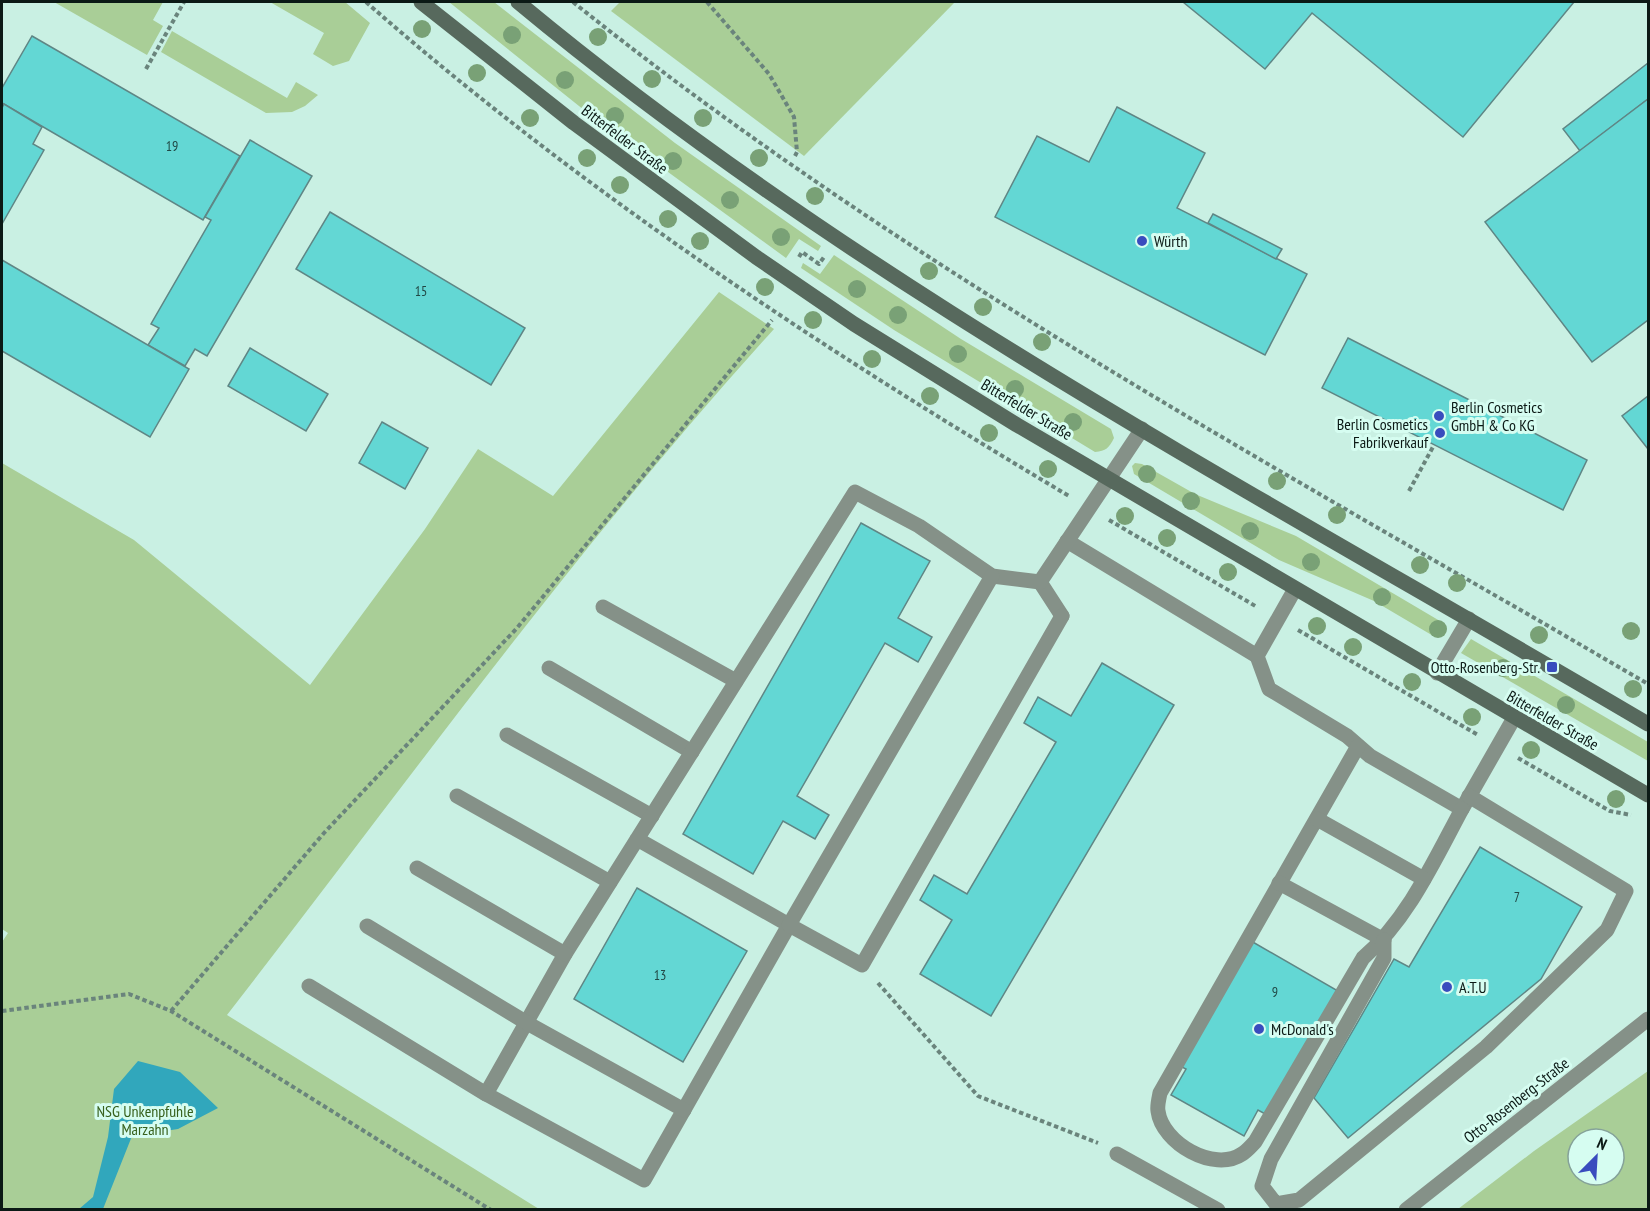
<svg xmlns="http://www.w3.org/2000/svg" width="1650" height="1211" font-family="'PT Sans Narrow',sans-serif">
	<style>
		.green { fill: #a9ce97; fill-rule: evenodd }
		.water { fill: #31a7bc }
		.building { fill: #63d7d4; stroke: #5f8685; stroke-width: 1.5 }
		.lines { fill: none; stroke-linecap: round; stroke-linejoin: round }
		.path { stroke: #6a847c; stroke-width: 4; stroke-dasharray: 4.5 3; stroke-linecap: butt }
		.service { stroke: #859188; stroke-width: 15 }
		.minor { stroke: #859188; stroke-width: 15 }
		.secondary { stroke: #57695d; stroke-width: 15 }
		.tree { fill: #79a176 }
		.poi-dot { fill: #394cbe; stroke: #d6fdf1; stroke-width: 2 }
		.labels { text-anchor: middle; stroke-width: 6; stroke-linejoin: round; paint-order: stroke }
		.number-label { font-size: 14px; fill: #214845 }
		.street-label { font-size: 16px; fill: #0b1915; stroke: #d6fdf1 }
		.poi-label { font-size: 16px; fill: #0b1915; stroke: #d6fdf1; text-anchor: start }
		.park-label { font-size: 16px; fill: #37601c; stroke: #d6fdf1 }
	</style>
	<rect width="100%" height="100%" fill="#c9f0e3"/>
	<g class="green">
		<polygon points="54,2 163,2 153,20 163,26 147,55"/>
		<polygon points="270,2 345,2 370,23 349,61 333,66 313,54 324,33"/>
		<polygon points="449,2 494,2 675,143 821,246 818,251 799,239 786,258 594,118"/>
		<polygon points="620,2 955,2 804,156 611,11"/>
		<polygon points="172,31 287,98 296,82 318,95 305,106 292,112 266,113 161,52"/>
		<path d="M 834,255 L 961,339 L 1111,429 L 1114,438 C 1109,448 1106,451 1095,452 L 894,330 L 801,268 L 803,263 L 820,274 Z"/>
		<path d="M 719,292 L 774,329 C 578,545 406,784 227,1015 L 539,1209 L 2,1209 L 2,942 L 8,933 L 2,929 L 2,463 L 134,540 L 310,685 L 425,529 L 478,449 L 553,496 Z"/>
		<polygon points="1135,463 1142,464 1195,494 1296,536 1445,624 1446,632 1444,636 1435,637 1374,601 1279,560 1134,474 1132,466"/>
		<polygon points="1471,639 1648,742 1648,761 1461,653"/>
		<path d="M 1648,1071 L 1648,1209 L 1458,1209 L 1534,1151 ZM 1578,1139 L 1614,1139 L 1614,1175 L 1578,1175 Z"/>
	</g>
	<polygon class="water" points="138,1061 180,1072 218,1108 178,1129 132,1136 103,1209 79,1209 93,1197 108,1137 114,1089"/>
	<g class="building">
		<polygon points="1183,2 1574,2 1463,137 1312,13 1265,69"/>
		<polygon points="32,36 240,156 203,220 2,103 2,88"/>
		<polygon points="1648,63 1648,99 1580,151 1563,129"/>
		<polygon points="1648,99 1648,320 1592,362 1485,222"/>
		<polygon points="4,104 42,127 33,144 44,150 2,224 2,108"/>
		<polygon points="1117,107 1205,153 1177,208 1307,274 1265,355 995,217 1037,136 1089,162"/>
		<polygon points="250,140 312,176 207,356 195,349 185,366 148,345 159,328 151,324 211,220 205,217"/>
		<polygon points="330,212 525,328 491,385 296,269"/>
		<polygon points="1213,214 1282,249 1276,259 1208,223"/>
		<polygon points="2,260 189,369 150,437 2,351"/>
		<polygon points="1348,338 1587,460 1563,510 1322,388"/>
		<polygon points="250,348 328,394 306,431 228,386"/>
		<polygon points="1648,396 1648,449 1622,416"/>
		<polygon points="382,422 428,448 405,489 359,463"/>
		<polygon points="861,523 930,561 898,618 932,637 918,662 885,643 797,796 829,815 815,839 783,821 753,874 683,834"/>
		<polygon points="1102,663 1174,705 991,1016 920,974 952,920 920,900 934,875 967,894 1056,742 1024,723 1038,697 1071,716"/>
		<polygon points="1480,847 1582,907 1541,979 1348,1138 1314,1098 1394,959 1409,967"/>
		<polygon points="637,888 747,951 683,1062 574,999"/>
		<polygon points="1251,941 1338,991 1267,1115 1258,1110 1244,1136 1171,1095 1186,1069 1180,1066"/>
	</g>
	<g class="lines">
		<g class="path">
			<path d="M 366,2 C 580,190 825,351 1069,496"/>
			<path d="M 573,2 C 904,268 1282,470 1648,684"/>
			<polyline points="707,2 769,74 794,117 797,152 795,156"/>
			<polyline points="146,69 184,2"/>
			<polyline points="799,257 802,252 819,264 824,257"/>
			<polyline points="1409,491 1434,445"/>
			<polyline points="1109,520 1257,607"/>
			<polyline points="1298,630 1478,735"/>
			<polyline points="1518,758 1610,811 1631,815"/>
			<polyline points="878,983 978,1096 1098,1143"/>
			<polyline points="2,1011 129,994 171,1011 491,1210"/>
			<polyline points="171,1011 324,833 517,628 772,320"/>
		</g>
		<g class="service">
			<polyline points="1067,541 1257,656"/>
			<polyline points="1040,582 1062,616"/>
			<polyline points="1295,589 1257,656 1269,689 1347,736 1370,756 1462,809 1514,718"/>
			<polyline points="603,607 736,681"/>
			<polyline points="549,668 692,752"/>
			<polyline points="1437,673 1469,619"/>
			<polyline points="507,735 652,816"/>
			<path d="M 1358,746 L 1160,1093 C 1159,1098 1157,1106 1158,1111 C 1162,1143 1214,1173 1242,1154 C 1247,1151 1251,1146 1255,1142 L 1363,958 C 1408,919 1434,861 1462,809"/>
			<polyline points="457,796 610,882"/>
			<polyline points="1317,819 1424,879"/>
			<polyline points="637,839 789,925 644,1180 486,1094 565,954 855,492 919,526 992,576 1040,582 1142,429"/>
			<polyline points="417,868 565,954"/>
			<polyline points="1279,883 1384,940"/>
			<polyline points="367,926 527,1023 684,1110"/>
			<polyline points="1384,940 1384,958 1271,1159 1262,1186 1276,1204 1299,1200 1486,1047 1607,930 1626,891 1469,796"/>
			<polyline points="309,986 486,1094"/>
			<polyline points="1117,1154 1218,1210"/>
		</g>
		<g class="minor">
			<polyline points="992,576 789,925 862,965 1062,616"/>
			<polyline points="1406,1210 1648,1019"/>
		</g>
		<g class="secondary">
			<polyline points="421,2 574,123 756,257 854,324 1017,425 1648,795"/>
			<path d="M 518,2 C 863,289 1264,497 1648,724"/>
		</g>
	</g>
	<g class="tree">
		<circle cx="422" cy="29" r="9"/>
		<circle cx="512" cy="35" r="9"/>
		<circle cx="598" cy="37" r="9"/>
		<circle cx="477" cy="73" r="9"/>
		<circle cx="652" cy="79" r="9"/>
		<circle cx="565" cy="80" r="9"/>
		<circle cx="615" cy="116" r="9"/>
		<circle cx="530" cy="118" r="9"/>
		<circle cx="703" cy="118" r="9"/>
		<circle cx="587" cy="158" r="9"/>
		<circle cx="759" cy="158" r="9"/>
		<circle cx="673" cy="161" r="9"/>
		<circle cx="620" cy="185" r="9"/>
		<circle cx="815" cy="196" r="9"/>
		<circle cx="730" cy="200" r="9"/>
		<circle cx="668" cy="219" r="9"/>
		<circle cx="781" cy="237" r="9"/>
		<circle cx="700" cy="241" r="9"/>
		<circle cx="929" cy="271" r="9"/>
		<circle cx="765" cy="287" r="9"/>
		<circle cx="857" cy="289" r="9"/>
		<circle cx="983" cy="307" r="9"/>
		<circle cx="898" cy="315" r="9"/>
		<circle cx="813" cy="320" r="9"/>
		<circle cx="1042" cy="342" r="9"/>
		<circle cx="958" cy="354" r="9"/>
		<circle cx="872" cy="359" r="9"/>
		<circle cx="1015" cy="389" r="9"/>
		<circle cx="930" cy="396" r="9"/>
		<circle cx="1073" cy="422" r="9"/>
		<circle cx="989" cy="433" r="9"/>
		<circle cx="1048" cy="469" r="9"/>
		<circle cx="1147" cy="474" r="9"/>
		<circle cx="1277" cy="481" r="9"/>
		<circle cx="1191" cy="501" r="9"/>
		<circle cx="1337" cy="515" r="9"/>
		<circle cx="1125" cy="516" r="9"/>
		<circle cx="1250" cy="531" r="9"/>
		<circle cx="1167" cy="538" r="9"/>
		<circle cx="1311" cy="562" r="9"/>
		<circle cx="1420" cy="565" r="9"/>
		<circle cx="1228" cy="572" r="9"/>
		<circle cx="1457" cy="583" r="9"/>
		<circle cx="1382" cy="597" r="9"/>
		<circle cx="1317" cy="626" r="9"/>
		<circle cx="1438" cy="629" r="9"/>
		<circle cx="1631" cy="631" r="9"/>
		<circle cx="1539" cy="635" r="9"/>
		<circle cx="1353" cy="647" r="9"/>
		<circle cx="1503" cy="668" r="9"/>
		<circle cx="1412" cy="682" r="9"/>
		<circle cx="1633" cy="689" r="9"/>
		<circle cx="1566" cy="705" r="9"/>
		<circle cx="1472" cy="717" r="9"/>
		<circle cx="1531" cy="750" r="9"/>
		<circle cx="1616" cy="799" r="9"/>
	</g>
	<g class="poi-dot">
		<circle cx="1142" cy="241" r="6"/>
		<circle cx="1439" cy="416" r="6"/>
		<circle cx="1440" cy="433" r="6"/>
		<rect x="1546" y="661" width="12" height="12" rx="3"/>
		<circle cx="1447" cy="987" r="6"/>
		<circle cx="1259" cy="1029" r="6"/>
	</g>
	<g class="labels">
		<g class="number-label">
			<text x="172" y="151">19</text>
			<text x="421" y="296">15</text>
			<text x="1517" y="902">7</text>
			<text x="660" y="980">13</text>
			<text x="1275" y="997">9</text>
		</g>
		<g class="street-label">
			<text transform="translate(625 139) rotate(37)" y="6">Bitterfelder Straße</text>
			<text transform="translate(1027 409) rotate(31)" y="6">Bitterfelder Straße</text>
			<text transform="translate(1553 720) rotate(30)" y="6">Bitterfelder Straße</text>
			<text transform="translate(1516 1100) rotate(-38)" y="6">Otto-Rosenberg-Straße</text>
		</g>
		<g class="poi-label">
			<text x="1154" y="247">Würth</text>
			<text x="1451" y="413">Berlin Cosmetics<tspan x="1451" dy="18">GmbH &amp; Co KG</tspan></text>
			<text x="1428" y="430" text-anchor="end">Berlin Cosmetics<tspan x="1428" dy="18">Fabrikverkauf</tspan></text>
			<text x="1540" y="673" text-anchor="end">Otto-Rosenberg-Str.</text>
			<text x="1459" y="993">A.T.U</text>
			<text x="1271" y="1035">McDonald's</text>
		</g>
		<g class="park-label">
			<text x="145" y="1117">NSG Unkenpfuhle<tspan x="145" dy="18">Marzahn</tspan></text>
		</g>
	</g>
	<rect width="1650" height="1211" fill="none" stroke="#0b1915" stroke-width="6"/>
	<g transform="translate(1596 1157) rotate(24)"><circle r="28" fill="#d6fdf1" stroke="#85a299" stroke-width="1.5"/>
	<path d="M0-4.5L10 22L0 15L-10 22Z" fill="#394cbe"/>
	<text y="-9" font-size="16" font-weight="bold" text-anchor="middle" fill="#0b1915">N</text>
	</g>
</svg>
